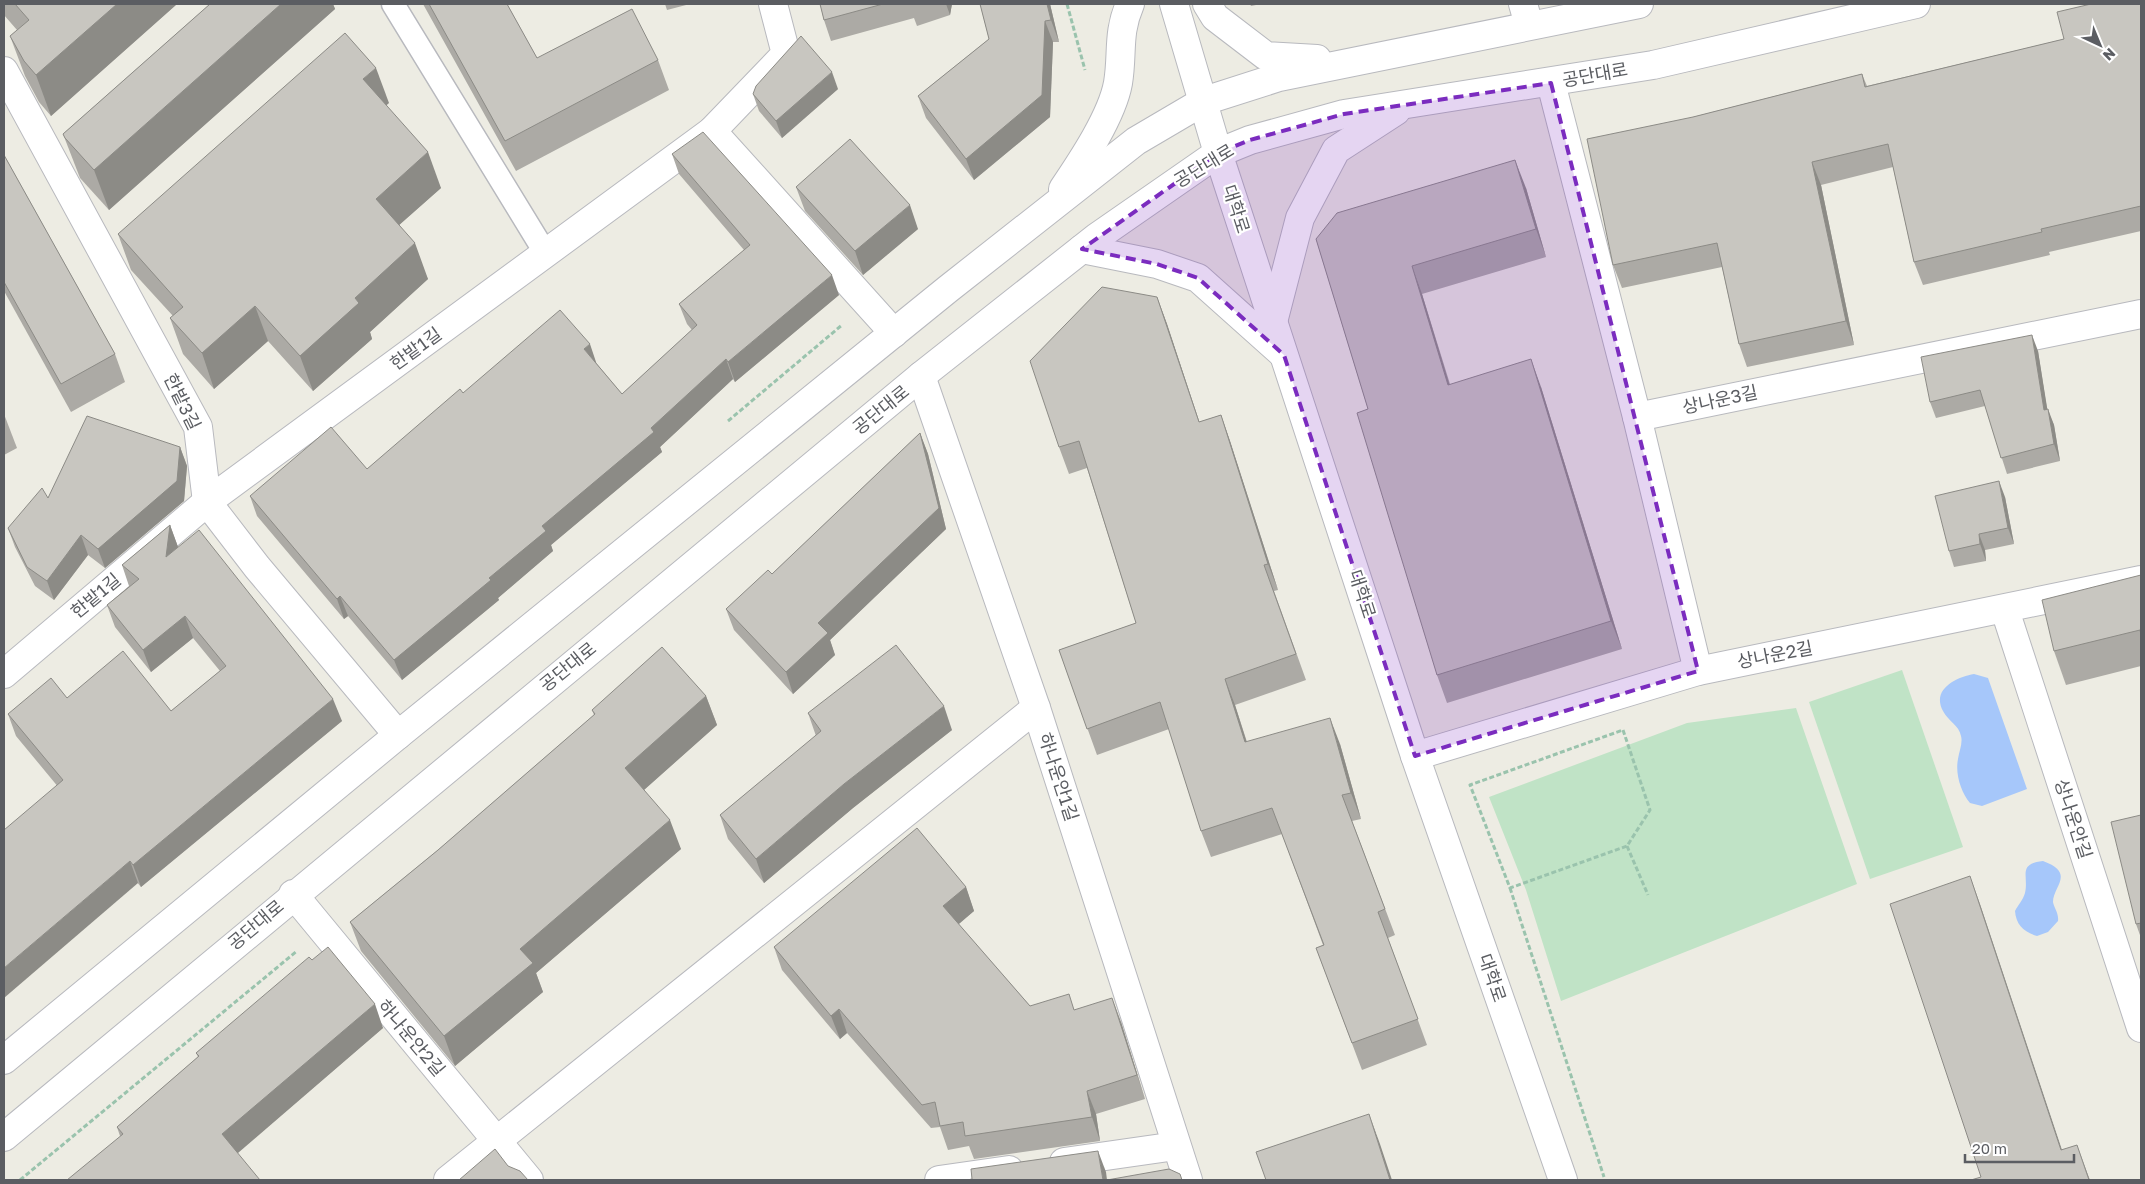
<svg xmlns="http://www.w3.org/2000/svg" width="2145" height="1184" font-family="'Golos Text','Noto Sans KR',sans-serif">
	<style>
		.green { fill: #c0e3c6 }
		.water { fill: #a6c7fa }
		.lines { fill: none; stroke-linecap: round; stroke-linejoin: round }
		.service-casing { stroke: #b8b9be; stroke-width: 25 }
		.minor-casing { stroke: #b8b9be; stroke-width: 30 }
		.tertiary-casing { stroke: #b8b9be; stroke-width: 30 }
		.path { stroke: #9ac3ad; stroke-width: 3; stroke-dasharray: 5 2.5; stroke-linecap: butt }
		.service { stroke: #fff; stroke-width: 22 }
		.minor { stroke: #fff; stroke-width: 28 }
		.tertiary { stroke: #fff; stroke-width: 28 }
		.wall { fill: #acaaa5 }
		.shaded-wall { fill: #8c8b86 }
		.building { fill: #c8c6c0; stroke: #8c8b86 }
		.marked { fill: #7b2cbf; fill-opacity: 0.2; stroke: #7b2cbf; stroke-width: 4; stroke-dasharray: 10 6; stroke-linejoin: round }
		.labels { text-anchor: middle; stroke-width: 4.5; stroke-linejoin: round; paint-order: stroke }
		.street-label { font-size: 18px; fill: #5b5d62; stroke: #fff }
	</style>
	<rect width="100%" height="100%" fill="#edece3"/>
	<g class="green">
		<polygon points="1902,670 1963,847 1870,879 1809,702"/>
		<polygon points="1796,708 1857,884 1561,1001 1526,890 1489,797 1687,723"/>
	</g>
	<g class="water">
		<path d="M 1974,674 L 1988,678 L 2027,789 L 1982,806 L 1970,803 C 1961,792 1955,774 1958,759 C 1959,752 1963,743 1961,736 C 1959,725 1948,721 1943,711 C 1931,689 1957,677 1974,674 Z"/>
		<path d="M 2043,861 C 2076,873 2053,886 2053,902 C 2054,908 2059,913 2058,921 L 2048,932 L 2037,936 C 2024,932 2016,925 2015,911 C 2018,905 2023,900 2025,893 C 2029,876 2017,864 2043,861 Z"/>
	</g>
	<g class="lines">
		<defs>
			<polyline id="service" points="393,4 546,254"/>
			<g id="minor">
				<polyline points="1523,4 1529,25"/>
				<polyline points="4,71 198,427 207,502 257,567 398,735"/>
				<polyline points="1551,83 1637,417 1698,671"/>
				<polyline points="712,131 894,333"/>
				<polyline points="921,376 1036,708 1188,1180"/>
				<polyline points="1637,417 2141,314"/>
				<polyline points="2005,610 2141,1028"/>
				<polyline points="4,674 207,502 712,131 786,54 773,4"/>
				<polyline points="1415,756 1698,671 2141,580"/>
				<polyline points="293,894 529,1180"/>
				<polyline points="1064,1162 1176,1146"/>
				<polyline points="448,1180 1036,708"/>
				<polyline points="939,1180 1009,1170"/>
			</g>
			<g id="tertiary">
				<polyline points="1174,4 1218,153 1415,756 1563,1180"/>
				<polyline points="1207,4 1215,17 1266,56 1317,59"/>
				<path d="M 1063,189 C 1082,161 1112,116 1118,83 C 1123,53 1117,34 1130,4"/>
				<polyline points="1082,249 1157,264 1198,278 1283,354"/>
				<polyline points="1273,322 1300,218 1336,150 1396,111"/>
				<polyline points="4,1060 398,735 948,289 1136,141 1204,101 1279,77 1639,4"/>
				<polyline points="4,1137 921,376 1097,237 1218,153 1250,140 1344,114 1653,65 1916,4"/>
			</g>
		</defs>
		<use href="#service" class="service-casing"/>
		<use href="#minor" class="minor-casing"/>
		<use href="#tertiary" class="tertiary-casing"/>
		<g class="path">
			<polyline points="1067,4 1085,70"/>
			<polyline points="728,421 842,325"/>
			<polygon points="1623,730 1650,810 1627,846 1510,888 1470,785"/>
			<polyline points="1627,846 1648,895"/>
			<polyline points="1510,888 1604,1177"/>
			<polyline points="20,1180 297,951"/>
		</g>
		<use href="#service" class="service"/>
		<use href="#minor" class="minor"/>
		<use href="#tertiary" class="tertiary"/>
	</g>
	<g class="wall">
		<polygon points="4,4 177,4 51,116 39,102 25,76 10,36 17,30 4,15"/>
		<polygon points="210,4 333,4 335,9 109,210 80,178 63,134"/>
		<polygon points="423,4 507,4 537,58 658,60 669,90 516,171"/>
		<polygon points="665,4 690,4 667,10"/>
		<polygon points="820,4 952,4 950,15 917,26 914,18 831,41 824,20"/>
		<polygon points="980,4 1050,4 1059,42 1053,42 1050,117 974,180 926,118 918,96 989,39"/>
		<polygon points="1250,4 1261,4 1251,6"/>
		<polygon points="2141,4 2141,231 2049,252 2050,255 1923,285 1914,262 1893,167 1821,185 1854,345 1747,367 1739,344 1722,267 1622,288 1613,265 1693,117 1862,74 1867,86 2064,39"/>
		<polygon points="838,89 782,138 759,111 753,94"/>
		<polygon points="389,103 386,105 441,188 399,225 428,279 370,332 372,339 313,391 268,341 214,389 183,354 170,318 173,316 131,270 118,234"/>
		<polygon points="672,154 839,295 735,382 733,379 660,447 662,452 551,545 553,551 498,598 499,600 402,680 348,616 344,619 257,516 250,496 367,469 463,393 597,364 622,394 692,330 687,324 679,304 744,250 679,174"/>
		<polygon points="4,155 115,354 125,382 71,412 4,291"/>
		<polygon points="796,187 918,229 863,275 805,211"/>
		<polygon points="1526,188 1546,257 1422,294 1450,384 1541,387 1622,649 1447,703 1437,675 1368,409 1316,239"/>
		<polygon points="1157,297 1167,324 1199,422 1221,415 1230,441 1278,590 1274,591 1306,680 1235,705 1247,742 1340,744 1361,819 1352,821 1395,935 1388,938 1427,1045 1362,1070 1316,948 1323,945 1282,834 1211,857 1201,831 1169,729 1097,755 1059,650 1136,623 1087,468 1069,474 1059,447"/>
		<polygon points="2038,351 2047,409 2054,425 2060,461 2007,474 1985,406 1936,418 1930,402"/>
		<polygon points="4,414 17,448 4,455"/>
		<polygon points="920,433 928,454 946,529 830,640 835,655 793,694 734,630 726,609 772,574"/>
		<polygon points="180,447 187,466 184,501 105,568 88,555 54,600 35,586 15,547 8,528 48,498"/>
		<polygon points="2005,497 2014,544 1985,550 1986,561 1954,567 1949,551"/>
		<polygon points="170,525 178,547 342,721 141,887 16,736 8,714 67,698 171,711 220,671 193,638 151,672 115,627 107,605 129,586 122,565"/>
		<polygon points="2141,575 2141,666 2066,685 2054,651"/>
		<polygon points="706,696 717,725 644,790 681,849 536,973 543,992 455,1066 361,951 350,922 438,850 594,715 592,710"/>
		<polygon points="808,713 952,730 853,808 764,883 728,839 720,815 816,736"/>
		<polygon points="2141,815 2141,938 2136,924"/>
		<polygon points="966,887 974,911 958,924 1030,1006 1074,1010 1121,1022 1145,1099 1096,1114 1100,1141 974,1159 969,1146 948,1150 940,1127 931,1128 847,1033 840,1039 782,970 774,947"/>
		<polygon points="312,960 383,1028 237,1153 120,1136 117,1127 198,1057 196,1053"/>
	</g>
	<g class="shaded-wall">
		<polygon points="117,4 177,4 51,116 36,75"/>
		<polygon points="281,4 333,4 335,9 109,210 94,170"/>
		<polygon points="946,4 952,4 950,15"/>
		<polygon points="1047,4 1050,4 1059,42 1051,20"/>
		<polygon points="1045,21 1053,42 1050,117 974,180 966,159"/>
		<polygon points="376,68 389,103 376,114 363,79"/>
		<polygon points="832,72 838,89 782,138 776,121"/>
		<polygon points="428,152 441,188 389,234 376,199"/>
		<polygon points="1515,160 1526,188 1546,257 1536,229"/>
		<polygon points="1812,162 1821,185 1854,345 1846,321"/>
		<polygon points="910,205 918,229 863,275 855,251"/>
		<polygon points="415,243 428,279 370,332 372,339 313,391 300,356 355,298"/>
		<polygon points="1412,266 1422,294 1458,413 1448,385"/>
		<polygon points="832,275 839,295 735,382 728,362"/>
		<polygon points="1157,297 1167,324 1208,448 1199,422"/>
		<polygon points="255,306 268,341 214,389 202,353"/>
		<polygon points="2032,335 2038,351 2050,426 2044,410"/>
		<polygon points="590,344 597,365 584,349"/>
		<polygon points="726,359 733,379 660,447 662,452 551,545 553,551 498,598 499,600 402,680 394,660 489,578 542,526 651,428"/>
		<polygon points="1531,359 1541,387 1622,649 1611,621"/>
		<polygon points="2048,409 2054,425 2060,461 2054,444"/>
		<polygon points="1221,415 1230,441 1278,590 1268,564"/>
		<polygon points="920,433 928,454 946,529 830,640 835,655 793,694 786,672 818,623"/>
		<polygon points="180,447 187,466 184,501 105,568 98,549"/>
		<polygon points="1999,481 2005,497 2014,544 2008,528"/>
		<polygon points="170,525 178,547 166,557"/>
		<polygon points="1979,534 1985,550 1986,561 1980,544"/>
		<polygon points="81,535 88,555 54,600 47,581"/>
		<polygon points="340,596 348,616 344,619 337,599"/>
		<polygon points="185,616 193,638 151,672 143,650"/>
		<polygon points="1225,679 1235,705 1255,769 1245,742"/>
		<polygon points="706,696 717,725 636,797 625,768"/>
		<polygon points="333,699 342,721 141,887 133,865"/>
		<polygon points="944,706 952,730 853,808 764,883 756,859 844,784"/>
		<polygon points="1330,718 1340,744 1361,819 1351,793"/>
		<polygon points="670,820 681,849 536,973 543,992 455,1066 444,1036 520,949"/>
		<polygon points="130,861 138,883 4,998 4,968"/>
		<polygon points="1970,876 1981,907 2072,1180 2061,1150"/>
		<polygon points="966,887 974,911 952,930 943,906"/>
		<polygon points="1112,998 1121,1022 1145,1099 1137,1075"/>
		<polygon points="375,1004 383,1028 231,1159 222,1134"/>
		<polygon points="839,1009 847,1033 840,1039 831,1016"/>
		<polygon points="1087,1091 1096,1114 1100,1141 1092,1117"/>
		<polygon points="1369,1114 1380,1144 1392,1180 1390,1180"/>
		<polygon points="2077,1145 2088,1175 2090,1180 2089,1180"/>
		<polygon points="1098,1151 1106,1172 1107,1180 1103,1180"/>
	</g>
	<g class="building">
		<polygon points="15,4 117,4 36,75 24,61 10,36 29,20"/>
		<polygon points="210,4 281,4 94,170 65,138 63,134"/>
		<polygon points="429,4 507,4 537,58 632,9 658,60 505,141"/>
		<polygon points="820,4 883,4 824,20"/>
		<polygon points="980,4 1047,4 1051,20 1045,21 1042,95 966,159 918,96 989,39"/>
		<polygon points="2091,4 2141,4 2141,206 2041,229 2042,232 1914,262 1888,144 1812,162 1846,321 1739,344 1717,243 1613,265 1587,139 1693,117 1862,74 1865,87 2064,39 2057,12"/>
		<polygon points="345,33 376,68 363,79 428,152 376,199 415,243 355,298 359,303 300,356 255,306 202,353 170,318 183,307 118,234"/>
		<polygon points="801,36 832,72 776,121 753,94 756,86"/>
		<polygon points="703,132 832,275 728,362 726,359 651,428 654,432 542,526 546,531 489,578 491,580 394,660 340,596 337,599 250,496 331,427 367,469 460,389 463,393 560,310 590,344 584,349 622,394 697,325 679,304 750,245 672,154"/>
		<polygon points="850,139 910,205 855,251 796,187"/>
		<polygon points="4,155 115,354 61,384 4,282"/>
		<polygon points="1515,160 1536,229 1412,266 1448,385 1531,359 1611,621 1437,675 1357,413 1368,409 1316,239 1337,213"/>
		<polygon points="1102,287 1157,297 1199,422 1221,415 1268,564 1264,565 1296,654 1225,679 1245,742 1330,718 1351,793 1342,795 1385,909 1378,912 1418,1019 1352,1043 1316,948 1324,945 1272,808 1201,831 1160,702 1087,729 1059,650 1136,623 1079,441 1059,447 1030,361"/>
		<polygon points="2032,335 2044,410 2048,409 2054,444 2001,458 1980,390 1930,402 1921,357"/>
		<polygon points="87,416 180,447 177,481 98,549 81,535 47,581 27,567 8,528 42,488 48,498"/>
		<polygon points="920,433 939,508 818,623 828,633 786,672 726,609 768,570 772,574"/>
		<polygon points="1999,481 2008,528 1979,534 1980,544 1949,551 1935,496"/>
		<polygon points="170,525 166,557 199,530 333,699 133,865 130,861 4,968 4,830 63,780 8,714 51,678 67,698 123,651 171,711 226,666 185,616 143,650 107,605 139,579 122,565"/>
		<polygon points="2141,575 2141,635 2140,630 2054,651 2042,600"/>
		<polygon points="896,645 944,706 844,784 756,859 720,815 821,731 808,713"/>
		<polygon points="662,647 706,696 625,768 670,820 520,949 533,963 444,1036 350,922 438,850 595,714 592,710"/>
		<polygon points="2141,815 2141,923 2136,924 2111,822"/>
		<polygon points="917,828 966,887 943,906 1030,1006 1069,994 1074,1010 1112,998 1137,1075 1087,1091 1092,1117 965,1136 963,1122 940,1126 935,1102 922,1105 839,1009 831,1016 774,947"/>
		<polygon points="1970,876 2061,1150 2077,1145 2089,1180 1971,1180 1981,1177 1890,904"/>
		<polygon points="328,947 375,1004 222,1134 260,1180 67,1180 123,1134 117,1127 199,1056 196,1053 309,957 312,960"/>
		<polygon points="1369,1114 1390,1180 1266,1180 1256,1152"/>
		<polygon points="495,1149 508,1166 520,1171 528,1180 459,1180"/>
		<polygon points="1098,1151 1103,1180 967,1180 972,1179 971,1169"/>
		<polygon points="1169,1169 1180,1174 1182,1180 1107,1180"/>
	</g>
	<path class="marked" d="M 1551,83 L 1698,671 L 1415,756 L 1284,355 L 1198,278 L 1157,264 L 1082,249 L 1218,153 L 1250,140 L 1344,114 Z"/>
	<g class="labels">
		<g class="street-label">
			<text transform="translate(1595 75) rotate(-10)" y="6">공단대로</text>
			<text transform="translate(1204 166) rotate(-31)" y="6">공단대로</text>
			<text transform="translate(1236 209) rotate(72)" y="6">대학로</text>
			<text transform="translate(416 349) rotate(-36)" y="6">한밭1길</text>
			<text transform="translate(1720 400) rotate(-12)" y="6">상나운3길</text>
			<text transform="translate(182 402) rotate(64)" y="6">한밭3길</text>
			<text transform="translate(881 410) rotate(-39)" y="6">공단대로</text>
			<text transform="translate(1362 594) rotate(72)" y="6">대학로</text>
			<text transform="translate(96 596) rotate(-40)" y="6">한밭1길</text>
			<text transform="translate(1775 655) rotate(-11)" y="6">상나운2길</text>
			<text transform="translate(568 667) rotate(-39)" y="6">공단대로</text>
			<text transform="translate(1058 777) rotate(72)" y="6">하나운안1길</text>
			<text transform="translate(2073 819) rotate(72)" y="6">상나운안길</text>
			<text transform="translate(256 925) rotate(-40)" y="6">공단대로</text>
			<text transform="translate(1492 978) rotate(71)" y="6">대학로</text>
			<text transform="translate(411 1038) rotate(50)" y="6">하나운안2길</text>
		</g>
	</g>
	<rect width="2145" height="1184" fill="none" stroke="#5b5d62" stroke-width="10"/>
	<g transform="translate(2100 45) rotate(136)" stroke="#ffffff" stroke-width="4" paint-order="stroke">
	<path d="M0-4L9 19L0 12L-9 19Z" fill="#5b5d62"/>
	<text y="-8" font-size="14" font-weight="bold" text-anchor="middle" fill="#5b5d62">N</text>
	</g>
	<path d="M1965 1154v8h109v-8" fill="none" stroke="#5b5d62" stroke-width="2.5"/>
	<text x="1972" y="1154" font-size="15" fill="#5b5d62" stroke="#ffffff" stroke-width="4" paint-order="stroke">20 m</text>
</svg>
